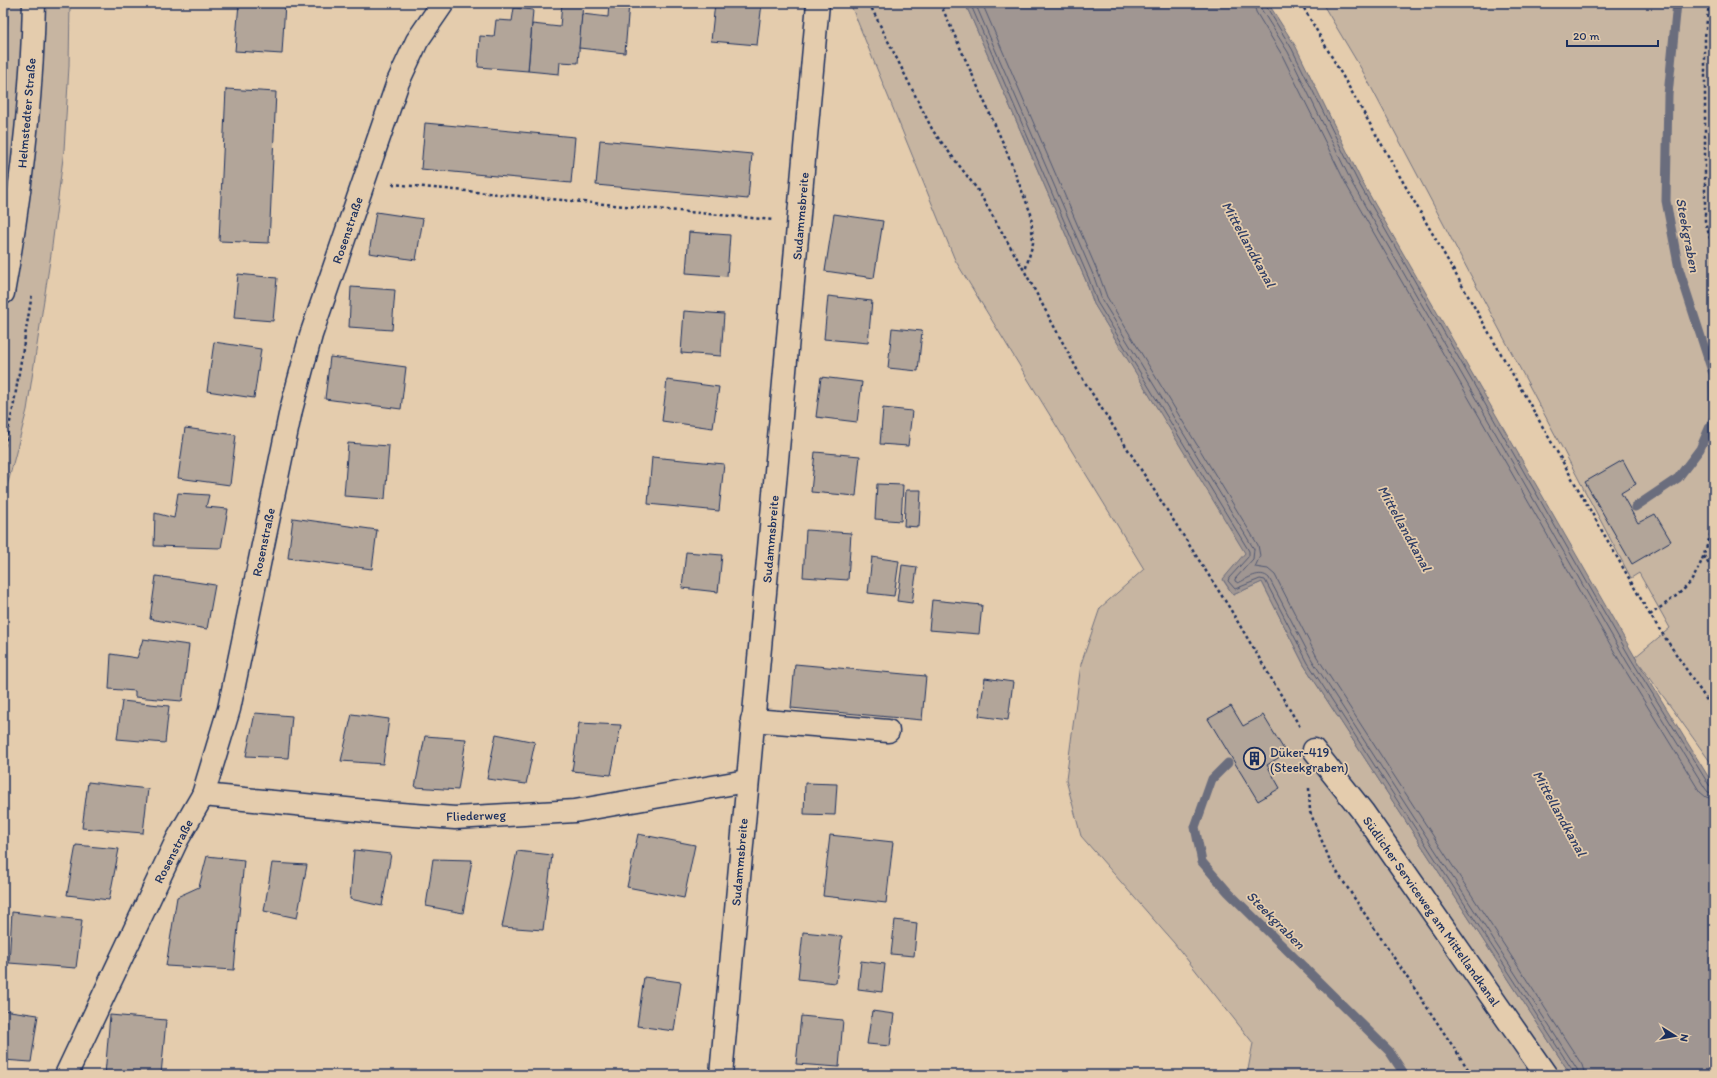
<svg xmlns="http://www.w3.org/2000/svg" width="1717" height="1078" font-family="Itim,sans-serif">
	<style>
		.green { fill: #c7b5a1; stroke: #717280 }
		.water { fill: #a09692; stroke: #6b6d7d }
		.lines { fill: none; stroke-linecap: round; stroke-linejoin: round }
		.shore { stroke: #505873; stroke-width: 1 }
		.stream { stroke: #6b6d7d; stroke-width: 9 }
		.building { fill: #b2a599; stroke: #1b2f5e }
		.minor-casing { stroke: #1b2f5e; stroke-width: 25 }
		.major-casing { stroke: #1b2f5e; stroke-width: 25 }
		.path { stroke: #1b2f5e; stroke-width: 2.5; stroke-dasharray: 3 3; stroke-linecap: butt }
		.minor { stroke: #e4ccad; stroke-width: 22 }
		.major { stroke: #e4ccad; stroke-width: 22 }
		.labels { text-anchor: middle; stroke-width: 3.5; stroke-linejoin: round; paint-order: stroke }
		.street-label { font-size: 13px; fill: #1b2f5e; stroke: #e4ccad }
		.poi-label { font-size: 13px; fill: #1b2f5e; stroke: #e4ccad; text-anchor: start }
		.water-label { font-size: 14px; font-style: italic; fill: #2f3e66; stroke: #e4ccad }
	</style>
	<rect width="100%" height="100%" fill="#e4ccad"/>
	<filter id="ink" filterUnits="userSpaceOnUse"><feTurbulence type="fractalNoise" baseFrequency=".025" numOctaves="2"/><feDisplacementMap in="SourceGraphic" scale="8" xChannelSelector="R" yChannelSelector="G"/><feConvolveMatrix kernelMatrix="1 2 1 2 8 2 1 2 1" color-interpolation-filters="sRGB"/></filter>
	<g filter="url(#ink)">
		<g class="green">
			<polygon points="9,3 70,3 69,66 64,150 51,254 27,410 3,502 3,97"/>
			<polygon points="850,3 965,3 1086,281 1094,304 1246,553 1223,580 1233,595 1262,582 1304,665 1571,1075 1247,1075 1253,1043 1174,943 1081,836 1066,780 1081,664 1100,608 1144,569 955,260"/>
			<polygon points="1322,3 1714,3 1714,767 1635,657 1670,628 1639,573 1631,578 1362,70"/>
		</g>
		<polygon class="water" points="965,3 1268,3 1296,47 1361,180 1635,657 1714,786 1714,1075 1571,1075 1304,665 1262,582 1233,595 1223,579 1245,553 1094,304 1086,281"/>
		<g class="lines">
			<g class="shore">
				<polyline points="970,3 1089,279 1097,302 1249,551 1249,556 1229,578 1228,581 1235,589 1260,579 1265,580 1308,663 1573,1071 1574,1075"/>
				<path d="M 975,3 L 1094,277 L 1102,300 L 1254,549 L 1253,559 L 1235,579 L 1235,581 L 1238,583 C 1247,579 1260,569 1269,578 L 1312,660 L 1577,1069 L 1579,1075"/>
				<polyline points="982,3 1099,275 1107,297 1258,545 1260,556 1255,567 1268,569 1275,575 1317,657 1582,1065 1585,1075"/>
				<polyline points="1254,3 1256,12 1282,55 1348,188 1622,665 1700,792 1706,797 1714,799"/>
				<polyline points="1260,3 1261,9 1288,52 1353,185 1627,662 1705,788 1708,792 1714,793"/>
				<polyline points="1265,3 1266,6 1292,49 1358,182 1631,659 1709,785 1714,788"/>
			</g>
			<g class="stream">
				<polyline points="1635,507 1678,478 1700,449 1714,417 1713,374 1679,269 1666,201 1668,95 1677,3"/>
				<polyline points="1228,763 1212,779 1195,827 1202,862 1228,892 1389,1051 1405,1075"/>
			</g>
		</g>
		<g class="building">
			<polygon points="239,3 285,3 282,54 235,51"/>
			<polygon points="562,3 583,3 578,63 560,62 559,74 528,71 532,24 560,27"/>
			<polygon points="609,3 629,3 625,53 579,48 582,14 608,17"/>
			<polygon points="715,3 762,3 757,45 711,41"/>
			<polygon points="514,8 533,10 528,71 478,67 480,36 494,37 496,20 512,21"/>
			<polygon points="226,89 276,92 269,243 219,241"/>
			<polygon points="425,123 575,137 571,183 421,169"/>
			<polygon points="600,140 752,154 748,199 596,185"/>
			<polygon points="376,212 423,219 416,260 369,253"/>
			<polygon points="834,214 883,221 874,278 825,271"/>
			<polygon points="689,232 730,235 727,276 686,273"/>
			<polygon points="238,274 277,278 273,321 234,318"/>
			<polygon points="351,287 395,290 392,330 349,327"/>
			<polygon points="828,296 872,301 868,343 824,339"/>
			<polygon points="684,311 724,314 721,356 681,353"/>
			<polygon points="892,328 922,331 918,371 888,368"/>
			<polygon points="214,342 261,349 254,398 207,391"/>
			<polygon points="330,357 406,367 401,409 325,399"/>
			<polygon points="821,377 862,382 857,422 816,417"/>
			<polygon points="667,380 719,387 713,428 662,421"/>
			<polygon points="883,408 912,411 908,446 880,444"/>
			<polygon points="185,428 236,435 230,485 178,478"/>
			<polygon points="348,443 389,446 385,499 344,496"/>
			<polygon points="815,452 860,456 856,496 811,492"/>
			<polygon points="652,457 724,464 719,511 648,504"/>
			<polygon points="1623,460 1636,484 1621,493 1638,523 1655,514 1671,541 1632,564 1585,482"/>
			<polygon points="877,484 903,485 901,521 875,519"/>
			<polygon points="906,490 921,490 919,527 904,526"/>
			<polygon points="178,493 209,495 206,507 228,509 221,548 154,546 155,513 174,518"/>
			<polygon points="293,518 377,530 372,569 288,558"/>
			<polygon points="806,530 851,533 848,580 803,577"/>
			<polygon points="686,552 722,555 718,592 682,588"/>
			<polygon points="872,557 899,561 894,596 868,593"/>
			<polygon points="902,565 917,567 912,603 897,601"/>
			<polygon points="156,576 215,585 207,629 150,619"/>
			<polygon points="932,600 982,605 979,634 929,630"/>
			<polygon points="143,639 189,645 182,701 135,697 135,691 109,689 111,654 137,658"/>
			<polygon points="795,664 926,676 922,720 791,708"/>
			<polygon points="985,678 1013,682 1008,720 979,716"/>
			<polygon points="122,701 169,706 165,743 117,739"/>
			<polygon points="1231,706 1243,726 1263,715 1286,753 1267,765 1280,788 1258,801 1208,719"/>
			<polygon points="255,713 292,716 288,758 246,756"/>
			<polygon points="352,714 389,719 383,764 341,761"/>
			<polygon points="579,723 621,725 611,775 572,771"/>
			<polygon points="496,734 535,742 526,784 487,779"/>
			<polygon points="425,736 466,739 458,790 415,787"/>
			<polygon points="88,782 148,789 143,833 82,828"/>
			<polygon points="805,783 837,784 835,815 804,814"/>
			<polygon points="638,834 695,845 684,898 627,887"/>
			<polygon points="830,835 893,842 886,903 823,896"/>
			<polygon points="76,845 119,849 109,900 67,895"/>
			<polygon points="354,850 391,854 382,906 350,899"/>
			<polygon points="517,851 552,855 543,930 502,927"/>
			<polygon points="207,856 244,860 234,970 166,966 177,897 199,887"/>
			<polygon points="433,859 472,860 463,913 426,906"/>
			<polygon points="272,863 307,865 297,918 264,911"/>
			<polygon points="12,912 82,920 76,968 9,963"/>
			<polygon points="895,920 917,923 914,956 891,954"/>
			<polygon points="803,932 842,936 836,983 798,979"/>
			<polygon points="861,961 885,964 882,992 858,989"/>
			<polygon points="644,977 681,982 674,1031 637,1026"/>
			<polygon points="3,1010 38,1015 31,1062 3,1060"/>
			<polygon points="872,1011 894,1014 890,1046 867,1044"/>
			<polygon points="110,1015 166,1020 161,1075 105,1075"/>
			<polygon points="801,1016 843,1020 839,1067 796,1064"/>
		</g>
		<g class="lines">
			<defs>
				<g id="minor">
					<polyline points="752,720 888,731"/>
					<polyline points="1314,750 1363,812 1546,1075"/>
					<polyline points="203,795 387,813 455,818 575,811 746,781"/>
					<polyline points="66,1075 177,840 203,795 229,709 291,410 311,335 398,82 417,41 443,3"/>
					<path d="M 721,1075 C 752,717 788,361 818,3"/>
				</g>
				<path id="major" d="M 3,293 C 20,199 32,99 34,3"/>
			</defs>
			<use href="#minor" class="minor-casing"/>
			<use href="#major" class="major-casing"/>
			<g class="path">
				<polyline points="869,3 933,131 977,189 1025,272 1079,373 1229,607 1300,727"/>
				<polyline points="940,3 1004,145 1031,214 1033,243 1025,271"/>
				<polyline points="1301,3 1650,615 1714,711"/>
				<polyline points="1709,3 1705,37 1705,221 1714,252"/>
				<polyline points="392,184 773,220"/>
				<polyline points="3,452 13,409 32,294"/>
				<polyline points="1704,556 1714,573"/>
				<path d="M 1650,615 C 1663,605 1678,596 1689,584 C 1701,569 1708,542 1714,523"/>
				<polyline points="1309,788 1310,812 1331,863 1472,1075"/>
			</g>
			<use href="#minor" class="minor"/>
			<use href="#major" class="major"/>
		</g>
	</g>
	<defs>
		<symbol id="building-ring" viewBox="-11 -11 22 22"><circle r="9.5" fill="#e4ccad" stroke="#1b2f5e" stroke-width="1.5"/><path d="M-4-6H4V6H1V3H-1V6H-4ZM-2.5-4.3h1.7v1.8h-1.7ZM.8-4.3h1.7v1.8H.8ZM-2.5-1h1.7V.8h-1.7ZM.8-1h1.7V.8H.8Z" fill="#1b2f5e"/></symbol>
	</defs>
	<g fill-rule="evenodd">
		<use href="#building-ring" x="1242" y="746" width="25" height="25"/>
	</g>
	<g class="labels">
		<g class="street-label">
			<text transform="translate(26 113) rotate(-85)" y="5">Helmstedter Straße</text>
			<text transform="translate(800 216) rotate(-85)" y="5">Sudammsbreite</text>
			<text transform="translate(347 230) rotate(-71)" y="5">Rosenstraße</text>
			<text transform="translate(770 539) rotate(-85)" y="5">Sudammsbreite</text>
			<text transform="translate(263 542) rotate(-78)" y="5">Rosenstraße</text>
			<text transform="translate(476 815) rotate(-2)" y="5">Fliederweg</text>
			<text transform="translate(173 851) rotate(-63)" y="5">Rosenstraße</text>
			<text transform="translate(739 862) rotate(-85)" y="5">Sudammsbreite</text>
			<text transform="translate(1432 911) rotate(55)" y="5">Südlicher Serviceweg am Mittellandkanal</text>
		</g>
		<g class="poi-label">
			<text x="1270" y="757">Düker-419<tspan x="1270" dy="15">(Steekgraben)</tspan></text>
		</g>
		<g class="water-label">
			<text transform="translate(1688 235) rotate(79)" y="5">Steekgraben</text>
			<text transform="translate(1249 244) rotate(61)" y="5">Mittellandkanal</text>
			<text transform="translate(1405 528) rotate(61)" y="5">Mittellandkanal</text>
			<text transform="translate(1560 813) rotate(61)" y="5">Mittellandkanal</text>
			<text transform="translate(1276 920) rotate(45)" y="5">Steekgraben</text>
		</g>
	</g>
	<rect width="1717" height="1078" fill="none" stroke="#e4ccad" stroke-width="16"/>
	<rect x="8" y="8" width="1701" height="1062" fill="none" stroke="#1b2f5e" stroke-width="1.5" filter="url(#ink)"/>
	<g transform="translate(1675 1036) rotate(101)" stroke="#e4ccad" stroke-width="3" paint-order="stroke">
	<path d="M0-3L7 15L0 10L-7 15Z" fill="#1b2f5e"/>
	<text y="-6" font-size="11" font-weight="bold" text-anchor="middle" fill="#1b2f5e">N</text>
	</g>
	<path d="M1567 40v6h91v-6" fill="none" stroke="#1b2f5e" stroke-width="2"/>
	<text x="1573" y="40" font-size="12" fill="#1b2f5e" stroke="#e4ccad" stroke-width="3" paint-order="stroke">20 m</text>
</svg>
